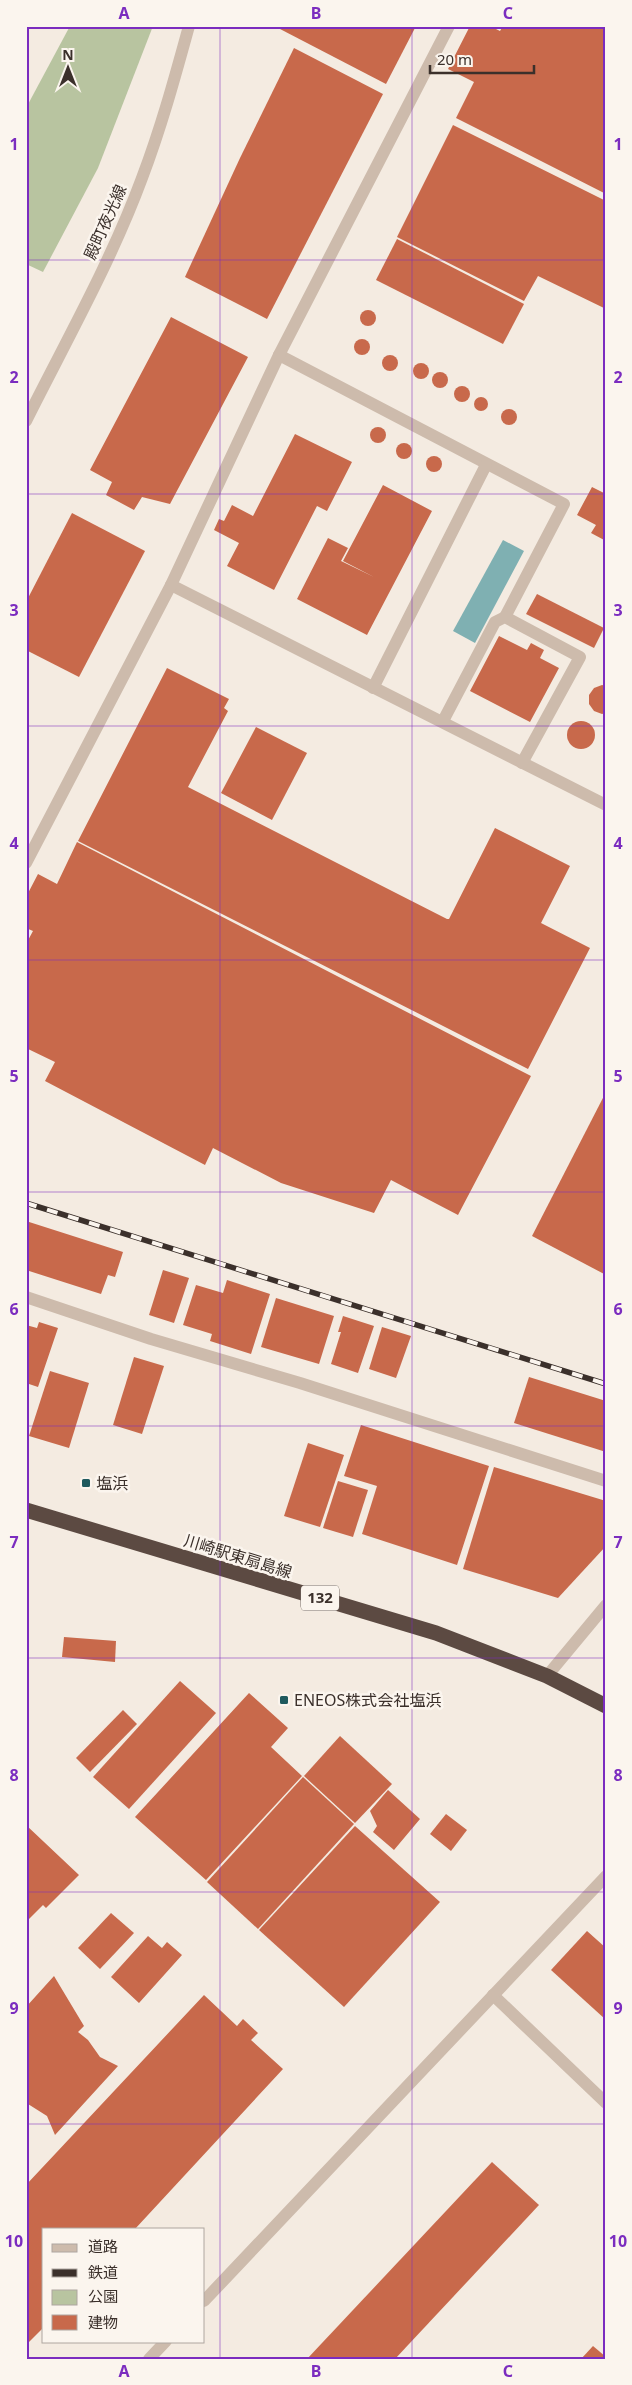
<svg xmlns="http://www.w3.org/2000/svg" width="632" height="2385" font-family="'Noto Sans','Noto Sans JP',sans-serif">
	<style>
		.green { fill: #b8c4a0 }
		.water { fill: #7fb0b2 }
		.building { fill: #c8694b }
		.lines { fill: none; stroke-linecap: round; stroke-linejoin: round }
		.minor { stroke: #cdbbac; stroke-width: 12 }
		.highway { stroke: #5c4a42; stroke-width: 15 }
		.rail-casing { stroke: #3b302b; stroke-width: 5.5 }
		.rail { stroke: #fbf5ee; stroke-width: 4; stroke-dasharray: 11; stroke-linecap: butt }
		.grid { fill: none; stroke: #7b2cbf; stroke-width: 1; stroke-opacity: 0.55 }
		.poi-dot { fill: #1f5a5e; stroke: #fbf5ee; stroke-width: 2 }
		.labels { text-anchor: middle; stroke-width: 5; stroke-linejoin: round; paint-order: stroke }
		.shield { fill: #fbf5ee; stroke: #756b66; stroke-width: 1 }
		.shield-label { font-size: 15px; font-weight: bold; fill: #3b302b }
		.street-label { font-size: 16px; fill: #3b302b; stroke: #fbf5ee }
		.poi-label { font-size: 16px; fill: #3b302b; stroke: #fbf5ee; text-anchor: start }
		.neatline { fill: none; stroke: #7b2cbf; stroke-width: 2 }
		.grid-label { font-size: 16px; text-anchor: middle; font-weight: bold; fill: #7b2cbf }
	</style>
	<rect width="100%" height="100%" fill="#f4ebe1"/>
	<polygon class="green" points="70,26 153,26 98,168 43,272 26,264 26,108"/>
	<polygon class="water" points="503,540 524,551 475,643 453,631"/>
	<g class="building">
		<polygon points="281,26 416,26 386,84 280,29"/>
		<polygon points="470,26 490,26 500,31 503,26 606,26 606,194 456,118 474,82 448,69"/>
		<polygon points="294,48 383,94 267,319 185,277 240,158"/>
		<polygon points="453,125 606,201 606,309 538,276 524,301 397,237"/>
		<polygon points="397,239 524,304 503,344 376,280"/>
		<circle cx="368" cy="318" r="8"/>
		<polygon points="171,317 248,357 170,504 142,497 134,510 106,495 112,482 90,470"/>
		<circle cx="362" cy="347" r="8"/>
		<circle cx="390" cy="363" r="8"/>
		<circle cx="421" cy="371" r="8"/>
		<circle cx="440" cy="380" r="8"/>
		<circle cx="462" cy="394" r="8"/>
		<circle cx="481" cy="404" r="7"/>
		<circle cx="509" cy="417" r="8"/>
		<circle cx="378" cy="435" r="8"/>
		<polygon points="295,434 352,462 327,511 317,506 274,590 227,566 239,543 214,530 219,519 224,521 232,505 253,516"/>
		<circle cx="404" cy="451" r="8"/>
		<circle cx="434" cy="464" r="8"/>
		<polygon points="383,485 432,511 367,635 297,599 328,538 348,548 341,561 374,577 343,561"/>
		<polygon points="592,487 606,494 606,541 591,533 596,525 577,515"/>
		<polygon points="72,513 145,551 79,677 26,650 26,602"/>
		<polygon points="537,594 604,628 594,648 526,614"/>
		<polygon points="499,636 527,650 531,643 544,650 540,658 559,668 530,722 470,691"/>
		<polygon points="167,668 229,699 224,708 228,711 188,787 447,919 449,919 495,828 570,866 541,923 590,948 528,1069 78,841"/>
		<polygon points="602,685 606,686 606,713 602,714 594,711 589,704 589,695 594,688"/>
		<circle cx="581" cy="735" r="14"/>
		<polygon points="256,727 307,753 272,820 221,793"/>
		<polygon points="77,842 531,1076 458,1215 391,1180 374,1213 281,1183 213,1148 205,1165 45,1081 55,1062 26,1048 26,944 33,931 26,928 26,897 38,874 57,884"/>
		<polygon points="606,1092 606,1275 532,1236"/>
		<polygon points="26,1221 123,1252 115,1277 108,1275 101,1294 26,1270"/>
		<polygon points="163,1270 189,1278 174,1323 149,1315"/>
		<polygon points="227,1280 270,1294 251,1354 210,1341 212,1334 183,1325 196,1285 223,1293"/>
		<polygon points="276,1298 334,1316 319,1364 261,1347"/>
		<polygon points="343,1316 374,1326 358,1373 331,1364 341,1332 338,1332"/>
		<polygon points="39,1322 58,1328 38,1387 26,1383 26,1325 37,1328"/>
		<polygon points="382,1327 411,1336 396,1378 369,1369"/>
		<polygon points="134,1357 164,1366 142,1434 113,1425"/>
		<polygon points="50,1371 89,1383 69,1448 29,1436"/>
		<polygon points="529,1377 606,1401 606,1452 514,1423"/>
		<polygon points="361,1425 489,1466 457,1565 362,1534 377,1486 344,1476"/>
		<polygon points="308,1443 344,1455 320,1527 284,1516"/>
		<polygon points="494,1467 606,1501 606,1546 558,1598 463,1569"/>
		<polygon points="338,1481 368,1490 353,1537 323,1528"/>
		<polygon points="64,1637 116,1641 115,1662 62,1657"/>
		<polygon points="180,1681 216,1713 129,1809 93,1777"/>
		<polygon points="249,1693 288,1728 271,1747 302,1776 206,1880 135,1817"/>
		<polygon points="123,1710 137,1724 90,1772 76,1758"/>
		<polygon points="340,1736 392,1784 355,1823 304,1776"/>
		<polygon points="303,1777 354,1824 258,1929 207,1882"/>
		<polygon points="388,1790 420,1819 394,1850 373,1832 377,1826 370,1811"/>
		<polygon points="446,1814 467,1830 451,1851 430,1834"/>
		<polygon points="26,1825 79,1875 46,1908 43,1905 26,1922"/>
		<polygon points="355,1826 440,1902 344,2007 259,1930"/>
		<polygon points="111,1913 134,1933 100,1969 78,1948"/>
		<polygon points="587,1931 606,1948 605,2019 551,1970"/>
		<polygon points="148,1936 162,1948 167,1942 182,1955 139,2003 111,1977"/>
		<polygon points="54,1976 84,2026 78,2032 88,2040 100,2057 118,2066 55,2135 47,2116 28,2104 26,2100 26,2007"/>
		<polygon points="204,1995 237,2026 243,2019 258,2033 251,2040 283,2069 135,2229 44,2229 44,2327 26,2345 26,2185"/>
		<polygon points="492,2162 539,2205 395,2359 307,2359"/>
		<polygon points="593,2346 606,2357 606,2359 581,2359"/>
	</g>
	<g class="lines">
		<g class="minor">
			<polyline points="279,355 564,504 505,617"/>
			<path d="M 26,421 C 66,341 111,262 142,178 C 161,128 175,77 189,26"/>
			<polyline points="171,585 606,805"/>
			<polyline points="373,688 486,465"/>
			<polyline points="443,721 495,622 505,617 580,657 522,763"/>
			<polyline points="26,863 171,585 279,355 449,26"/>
			<polyline points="26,1297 151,1339 300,1383 606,1481"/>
			<polyline points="547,1676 606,1605"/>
			<polyline points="493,1995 606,2103"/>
			<polyline points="204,2301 606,1876"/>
			<polyline points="149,2359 166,2341"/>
		</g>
		<polyline class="highway" points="26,1510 436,1633 547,1676 606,1706"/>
		<defs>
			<polyline id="rail" points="26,1203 606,1384"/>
		</defs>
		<use href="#rail" class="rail-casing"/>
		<use href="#rail" class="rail"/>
	</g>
	<path class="grid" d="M 220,26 L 220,2359M 412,26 L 412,2359M 26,260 L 606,260M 26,494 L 606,494M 26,726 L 606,726M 26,960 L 606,960M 26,1192 L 606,1192M 26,1426 L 606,1426M 26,1658 L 606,1658M 26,1892 L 606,1892M 26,2124 L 606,2124"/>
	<g class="poi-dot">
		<rect x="81" y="1478" width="10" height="10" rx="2.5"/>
		<rect x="279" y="1695" width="10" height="10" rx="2.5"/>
	</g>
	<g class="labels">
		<rect class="shield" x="301" y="1585.5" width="38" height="25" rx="4"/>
		<g class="shield-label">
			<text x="320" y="1603">132</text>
		</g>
		<g class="street-label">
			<text transform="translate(105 222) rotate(-66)" y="6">殿町夜光線</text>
			<text transform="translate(238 1556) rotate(17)" y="6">川崎駅東扇島線</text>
		</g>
		<g class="poi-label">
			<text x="96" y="1489">塩浜</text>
			<text x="294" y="1706">ENEOS株式会社塩浜</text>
		</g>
	</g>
	<rect width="632" height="2385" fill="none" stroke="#fbf5ee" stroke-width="55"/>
	<rect x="42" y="2228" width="162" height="115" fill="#fbf5ee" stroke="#aea6a0"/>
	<rect x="52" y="2244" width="25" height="8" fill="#cdbbac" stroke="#aea6a0"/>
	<text x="88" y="2252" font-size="15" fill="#3b302b">道路</text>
	<rect x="52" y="2269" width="25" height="8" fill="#3b302b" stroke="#aea6a0"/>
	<text x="88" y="2278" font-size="15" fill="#3b302b">鉄道</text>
	<rect x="52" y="2290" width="25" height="15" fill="#b8c4a0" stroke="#aea6a0"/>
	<text x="88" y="2302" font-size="15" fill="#3b302b">公園</text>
	<rect x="52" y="2315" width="25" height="15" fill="#c8694b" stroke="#aea6a0"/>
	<text x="88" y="2328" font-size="15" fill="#3b302b">建物</text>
	<g transform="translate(68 68)" stroke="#fbf5ee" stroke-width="4" paint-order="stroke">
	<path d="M0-4L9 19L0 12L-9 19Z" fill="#3b302b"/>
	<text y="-8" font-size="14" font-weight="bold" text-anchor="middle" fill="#3b302b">N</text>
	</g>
	<path d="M430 65v8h104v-8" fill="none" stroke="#3b302b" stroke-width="2.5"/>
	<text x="437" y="65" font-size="15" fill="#3b302b" stroke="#fbf5ee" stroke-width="4" paint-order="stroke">20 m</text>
	<rect x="28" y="28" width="576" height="2330" class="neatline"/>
	<g class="grid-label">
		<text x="124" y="19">A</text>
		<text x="316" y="19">B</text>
		<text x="508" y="19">C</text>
		<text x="14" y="150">1</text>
		<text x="618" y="150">1</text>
		<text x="14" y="383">2</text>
		<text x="618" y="383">2</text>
		<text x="14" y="616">3</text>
		<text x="618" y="616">3</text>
		<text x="14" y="849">4</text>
		<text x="618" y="849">4</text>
		<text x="14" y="1082">5</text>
		<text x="618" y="1082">5</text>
		<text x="14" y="1315">6</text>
		<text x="618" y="1315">6</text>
		<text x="14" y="1548">7</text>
		<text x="618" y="1548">7</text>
		<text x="14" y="1781">8</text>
		<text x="618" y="1781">8</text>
		<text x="14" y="2014">9</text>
		<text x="618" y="2014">9</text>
		<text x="14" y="2247">10</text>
		<text x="618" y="2247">10</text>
		<text x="124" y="2377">A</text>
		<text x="316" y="2377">B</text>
		<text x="508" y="2377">C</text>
	</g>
</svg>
